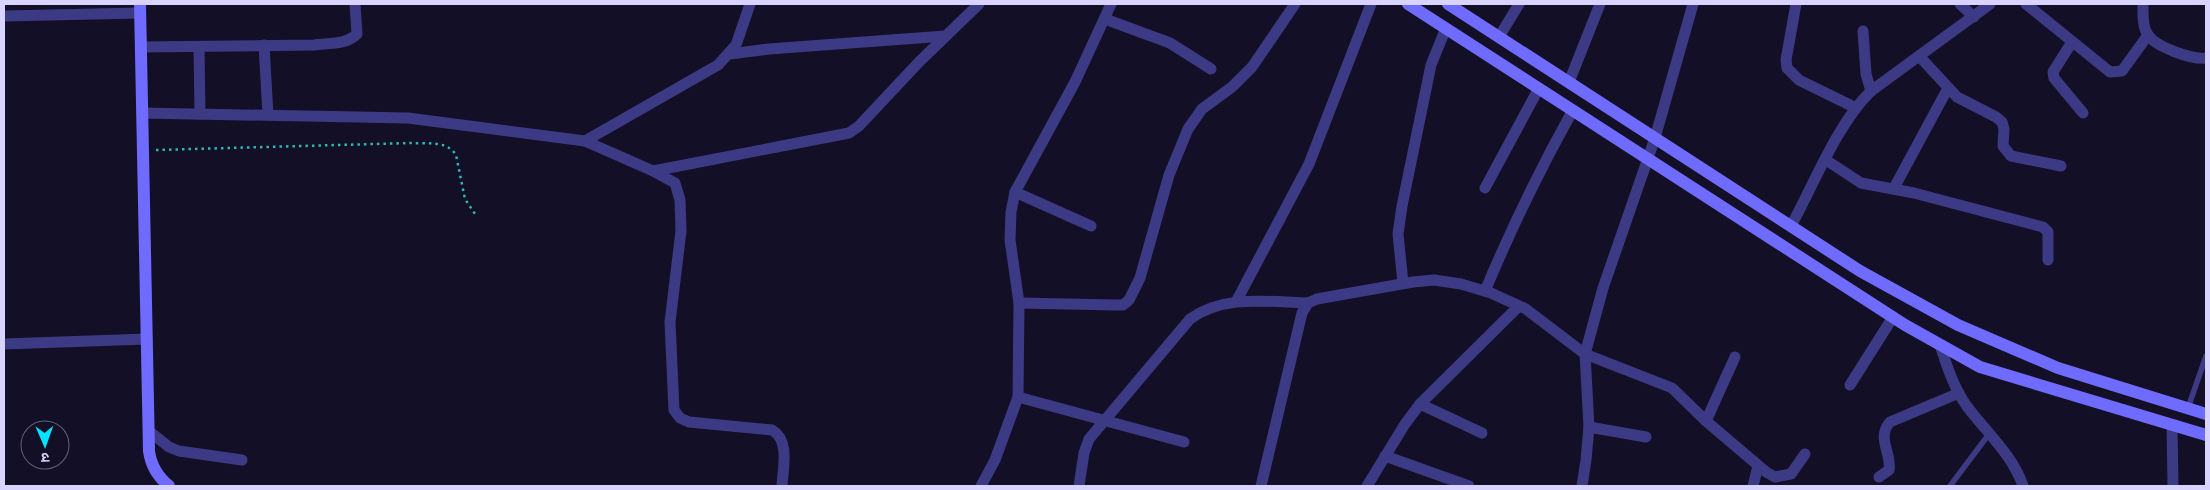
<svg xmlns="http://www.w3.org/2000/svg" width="2210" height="490" font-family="Inter,'Noto Sans Devanagari',sans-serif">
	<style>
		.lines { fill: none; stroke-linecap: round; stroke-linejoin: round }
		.path { stroke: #2fb8b0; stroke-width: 2.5; stroke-dasharray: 2.5 4; stroke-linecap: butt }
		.lane { stroke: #3d3a85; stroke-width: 5.5 }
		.street { stroke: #3d3a85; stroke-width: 11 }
		.secondary { stroke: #6f6bff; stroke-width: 12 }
	</style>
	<rect width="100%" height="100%" fill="#130f26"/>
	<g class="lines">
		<path class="path" d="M 156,150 L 411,143 C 426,144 447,140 456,155 L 465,199 L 475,214"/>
		<g class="lane">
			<polyline points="2188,408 2206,356"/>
			<polyline points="1950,486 1989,434"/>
		</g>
		<g class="street">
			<polyline points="1796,4 1786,60 1787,68 1799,80 1856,108"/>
			<polyline points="1960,4 1974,17"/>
			<polyline points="2026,4 2110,72 2122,71 2148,35"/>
			<path d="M 2143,4 C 2143,13 2142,27 2148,35 C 2156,47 2192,60 2206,58"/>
			<polyline points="4,16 140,13"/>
			<polyline points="1105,19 1170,43 1211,69"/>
			<polyline points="1863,31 1866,74 1871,91"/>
			<polyline points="1499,37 1519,4"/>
			<polyline points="2072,42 2053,72 2054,78 2083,113"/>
			<polyline points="264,45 268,115"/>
			<path d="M 141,47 L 314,45 C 328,43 346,45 357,34 L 355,4"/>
			<polyline points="199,47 200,114"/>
			<polyline points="730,54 769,49 945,36"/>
			<polyline points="1920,57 1957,97 1996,117 2002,122 2004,129 2003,146 2011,156 2061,166"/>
			<polyline points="1569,82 1600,4"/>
			<path d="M 142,113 L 408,118 L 585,141 L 653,171 L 675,183 L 680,200 L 681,231 L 670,322 L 674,410 L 680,418 L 689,422 L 772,430 C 790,440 783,468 782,486"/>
			<polyline points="585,141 718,65 736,45 750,4"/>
			<polyline points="1826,160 1861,183 1914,193 2043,227 2048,232 2048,260"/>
			<polyline points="653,171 849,133 859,126 919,62 979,4"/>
			<polyline points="1485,188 1539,88"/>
			<polyline points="1894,188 1948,88"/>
			<polyline points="1015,192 1091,226"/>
			<path d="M 1791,226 C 1814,184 1837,124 1871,91 L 1990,4"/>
			<polyline points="1403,283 1398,234 1402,206 1431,65 1446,28"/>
			<path d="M 1485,291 C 1511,229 1540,169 1573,110"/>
			<polyline points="1237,300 1309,164 1371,4"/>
			<polyline points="1019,303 1116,305 1123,305 1129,300 1140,278 1169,175 1188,129 1202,109 1232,87 1252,67 1295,4"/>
			<polyline points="4,344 147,339"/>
			<path d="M 1940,345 C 1947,366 1953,386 1966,405 C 1985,431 2013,455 2023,486"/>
			<polyline points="1850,385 1893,317"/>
			<polyline points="1018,397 1184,442"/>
			<polyline points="1420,404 1482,433"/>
			<polyline points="1706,421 1735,357"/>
			<polyline points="2172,425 2173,486"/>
			<polyline points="1589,427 1646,437"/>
			<polyline points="149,431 169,447 179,451 242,460"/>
			<polyline points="1385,456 1469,486"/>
			<path d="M 1879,477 L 1889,470 C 1892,453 1876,438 1890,422 L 1959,393"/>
			<polyline points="981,486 995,460 1018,397 1019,303 1010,240 1011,212 1015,192 1075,82 1111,4"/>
			<path d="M 1079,486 L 1084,453 L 1089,439 L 1190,319 C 1225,294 1267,302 1308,303"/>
			<polyline points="1261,486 1302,313 1308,303 1317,299 1413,282 1434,280 1461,284 1491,293 1526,309 1585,354 1672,388 1706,421 1766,472 1775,477 1791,474 1805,454"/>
			<polyline points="1367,486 1405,424 1420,404 1519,306"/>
			<polyline points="1582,486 1586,460 1589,427 1585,354 1603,288 1655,138 1693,4"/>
			<polyline points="1753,486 1758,466"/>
		</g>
		<g class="secondary">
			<path d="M 140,4 L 149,451 C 151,466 158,477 169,486"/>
			<polyline points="1408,4 1905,325 1980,367 2206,435"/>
			<polyline points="1448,4 1860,271 1958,325 2058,368 2206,414"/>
		</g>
	</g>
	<rect width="2210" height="490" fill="none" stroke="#d9d4ff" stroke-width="10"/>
	<g transform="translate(45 445) rotate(178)"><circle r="24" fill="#130f26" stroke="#625e7d"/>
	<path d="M0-4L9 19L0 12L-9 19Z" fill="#00e5ff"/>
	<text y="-8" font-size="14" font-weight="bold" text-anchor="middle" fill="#d9d4ff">उ</text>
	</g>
</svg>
